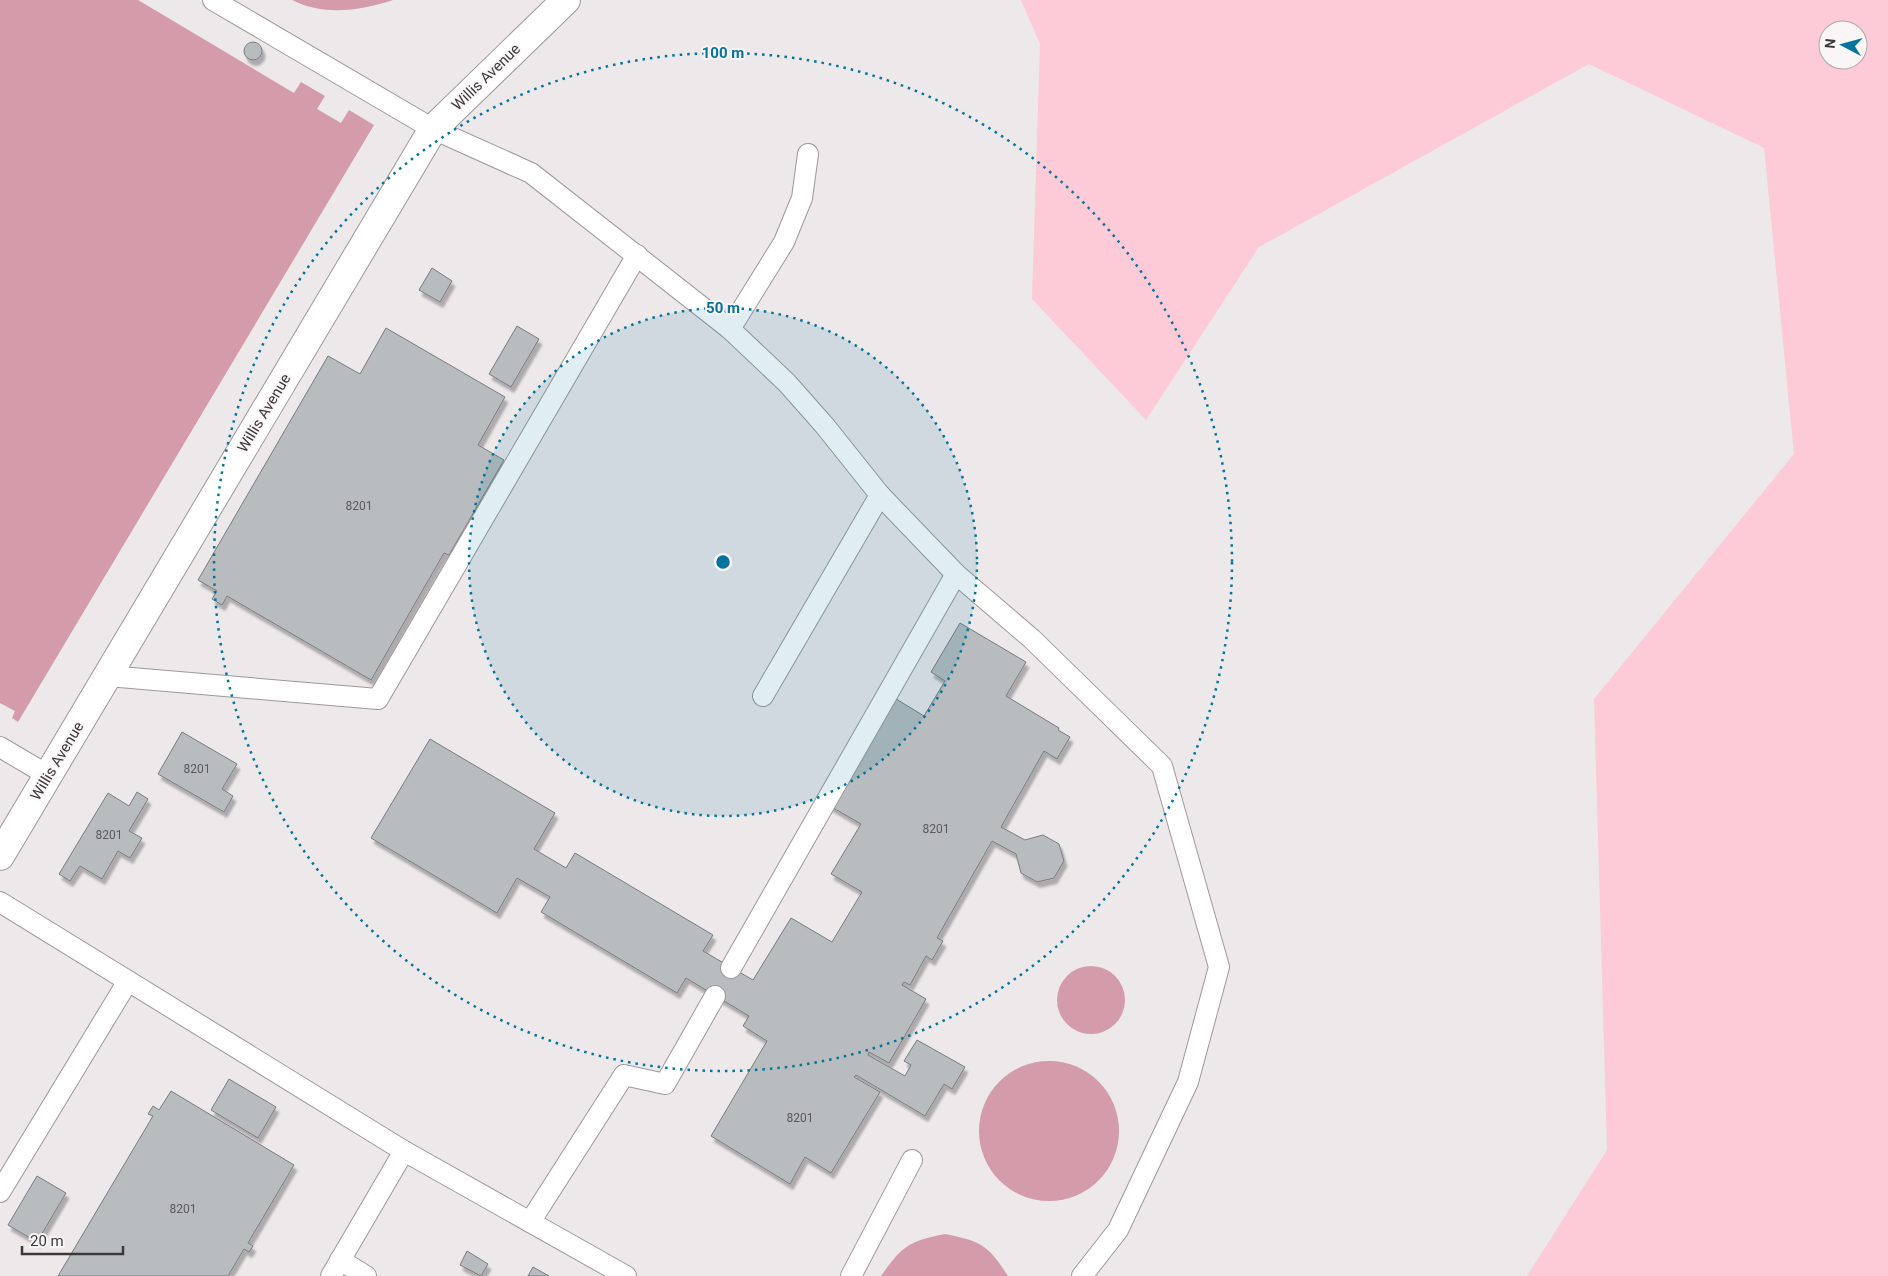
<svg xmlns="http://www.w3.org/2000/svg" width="1888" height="1276" font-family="Roboto,sans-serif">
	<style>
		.green { fill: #fdcad7; fill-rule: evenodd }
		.water { fill: #d49baa }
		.building { fill: #b8bcbe; stroke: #787c7e; filter: url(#shadow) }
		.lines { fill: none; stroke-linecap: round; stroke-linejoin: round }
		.service-casing { stroke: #9d999a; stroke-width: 22 }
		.minor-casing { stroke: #9d999a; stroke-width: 30 }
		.service { stroke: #fff; stroke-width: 20 }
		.minor { stroke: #fff; stroke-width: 28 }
		.ring { fill: none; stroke: #02749e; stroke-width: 2.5; stroke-dasharray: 2.5 5 }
		.labels { text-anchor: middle; stroke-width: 4; stroke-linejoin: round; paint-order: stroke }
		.number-label { font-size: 12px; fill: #5a5a5a }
		.street-label { font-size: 15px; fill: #3b3939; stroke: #faf5f6 }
		.centre { fill: #02749e; stroke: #faf5f6; stroke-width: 2.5 }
		.ring-label { font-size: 15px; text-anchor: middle; font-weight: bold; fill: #02749e; stroke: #faf5f6; stroke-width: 4; stroke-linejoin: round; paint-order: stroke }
	</style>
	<defs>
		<filter id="shadow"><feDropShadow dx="3" dy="5.5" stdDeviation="1" flood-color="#0004"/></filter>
	</defs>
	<rect width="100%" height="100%" fill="#ede8e9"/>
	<path class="green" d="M 1021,0 L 1888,0 L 1888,1276 L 1527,1276 L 1607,1150 L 1594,699 L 1794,454 L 1764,148 L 1589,64 L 1259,247 L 1146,420 L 1032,299 L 1040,44 ZM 1828,30 L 1858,30 L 1858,60 L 1828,60 Z"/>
	<g class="water">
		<polygon points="0,0 138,0 294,93 301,82 325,96 317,109 341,123 349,110 374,125 18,722 12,718 15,711 0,703"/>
		<path d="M 292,0 L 393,0 C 360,11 324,16 292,0 Z"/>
		<circle cx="1091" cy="1000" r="34"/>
		<circle cx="1049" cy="1131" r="70"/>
		<path d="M 945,1234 C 981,1241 988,1245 1008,1276 L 881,1276 C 902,1246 909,1241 945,1234 Z"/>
	</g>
	<g class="building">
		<circle cx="253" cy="51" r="9"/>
		<polygon points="432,268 452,281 440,302 419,290"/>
		<polygon points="517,326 539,339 511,387 489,374"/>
		<polygon points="386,328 505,397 478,445 504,460 449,555 444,553 371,680 227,596 222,605 212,599 217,591 198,580 328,356 360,374"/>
		<polygon points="960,623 1026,662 1006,696 1059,728 1058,730 1070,737 1057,759 1044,751 1001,827 1025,840 1043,835 1059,844 1064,861 1054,878 1037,882 1021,873 1016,854 992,841 937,938 943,941 932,960 926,956 910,985 904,982 902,985 926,999 889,1063 869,1052 868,1055 905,1076 911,1065 904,1061 917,1040 965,1067 952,1089 944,1084 925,1116 856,1075 854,1077 880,1092 831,1173 805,1157 790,1184 711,1136 767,1041 743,1026 749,1016 686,978 677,993 541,912 550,897 517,878 497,913 371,838 430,739 555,813 534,849 566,868 575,853 713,935 703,951 753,980 791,918 832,942 862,892 831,874 861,824 828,805 893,697 924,716 945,681 931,672"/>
		<polygon points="182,732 237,764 222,789 233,796 224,812 158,774"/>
		<polygon points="137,792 148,799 129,831 142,838 130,858 118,851 102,879 80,866 70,881 59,874 108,793 129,806"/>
		<polygon points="229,1079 276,1107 258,1138 211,1110"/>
		<polygon points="171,1091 294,1165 248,1243 253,1246 249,1252 244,1249 228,1276 58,1276 153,1116 148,1114 153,1106 159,1110"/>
		<polygon points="37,1176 66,1193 37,1242 8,1225"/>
		<polygon points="467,1251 488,1264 481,1276 460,1265"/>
		<polygon points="533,1267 549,1276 528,1276"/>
	</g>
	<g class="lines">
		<defs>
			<g id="service">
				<polyline points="213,0 433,129 531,173 730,329 787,383 825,426 880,495 763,696"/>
				<polyline points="730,329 784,242 802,198 808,154"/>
				<polyline points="880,495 956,574 1032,639 1162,766 1219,967 1188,1082 1118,1230 1082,1276"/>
				<polyline points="108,676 378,699 637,255"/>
				<polyline points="0,747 49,776"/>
				<polyline points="0,902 404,1151 626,1276"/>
				<polyline points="731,968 956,574"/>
				<polyline points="0,1192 128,981"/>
				<polyline points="530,1222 624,1075 665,1084 715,996"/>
				<polyline points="340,1260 366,1276"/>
				<polyline points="331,1276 404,1151"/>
				<polyline points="851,1276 912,1160"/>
			</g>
			<polyline id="minor" points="0,856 433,129 566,0"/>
		</defs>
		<use href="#service" class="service-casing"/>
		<use href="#minor" class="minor-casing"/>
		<use href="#service" class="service"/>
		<use href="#minor" class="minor"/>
	</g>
	<circle cx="723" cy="562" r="254" fill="#02749e" fill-opacity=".12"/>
	<g class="ring">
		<circle cx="723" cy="562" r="254"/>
		<circle cx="723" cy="562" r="509"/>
	</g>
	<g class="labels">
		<g class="number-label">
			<text x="359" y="510">8201</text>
			<text x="197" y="773">8201</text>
			<text x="936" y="833">8201</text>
			<text x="109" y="839">8201</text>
			<text x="800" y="1122">8201</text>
			<text x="183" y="1213">8201</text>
		</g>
		<g class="street-label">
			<text transform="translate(486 77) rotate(-44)" y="5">Willis Avenue</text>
			<text transform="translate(264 413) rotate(-59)" y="5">Willis Avenue</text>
			<text transform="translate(57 761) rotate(-59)" y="5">Willis Avenue</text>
		</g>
	</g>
	<circle cx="723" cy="562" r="8" class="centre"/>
	<g class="ring-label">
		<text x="723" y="58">100 m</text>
		<text x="723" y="313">50 m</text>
	</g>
	<g transform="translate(1843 45) rotate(276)"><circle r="24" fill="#faf5f6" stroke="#aeaaaa"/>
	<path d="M0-4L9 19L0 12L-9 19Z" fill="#02749e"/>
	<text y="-8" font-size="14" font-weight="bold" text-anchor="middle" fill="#3b3939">N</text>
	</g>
	<path d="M22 1246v8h101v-8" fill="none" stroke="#3b3939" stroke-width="2.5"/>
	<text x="30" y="1246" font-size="15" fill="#3b3939" stroke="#faf5f6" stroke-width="4" paint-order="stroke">20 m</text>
</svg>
